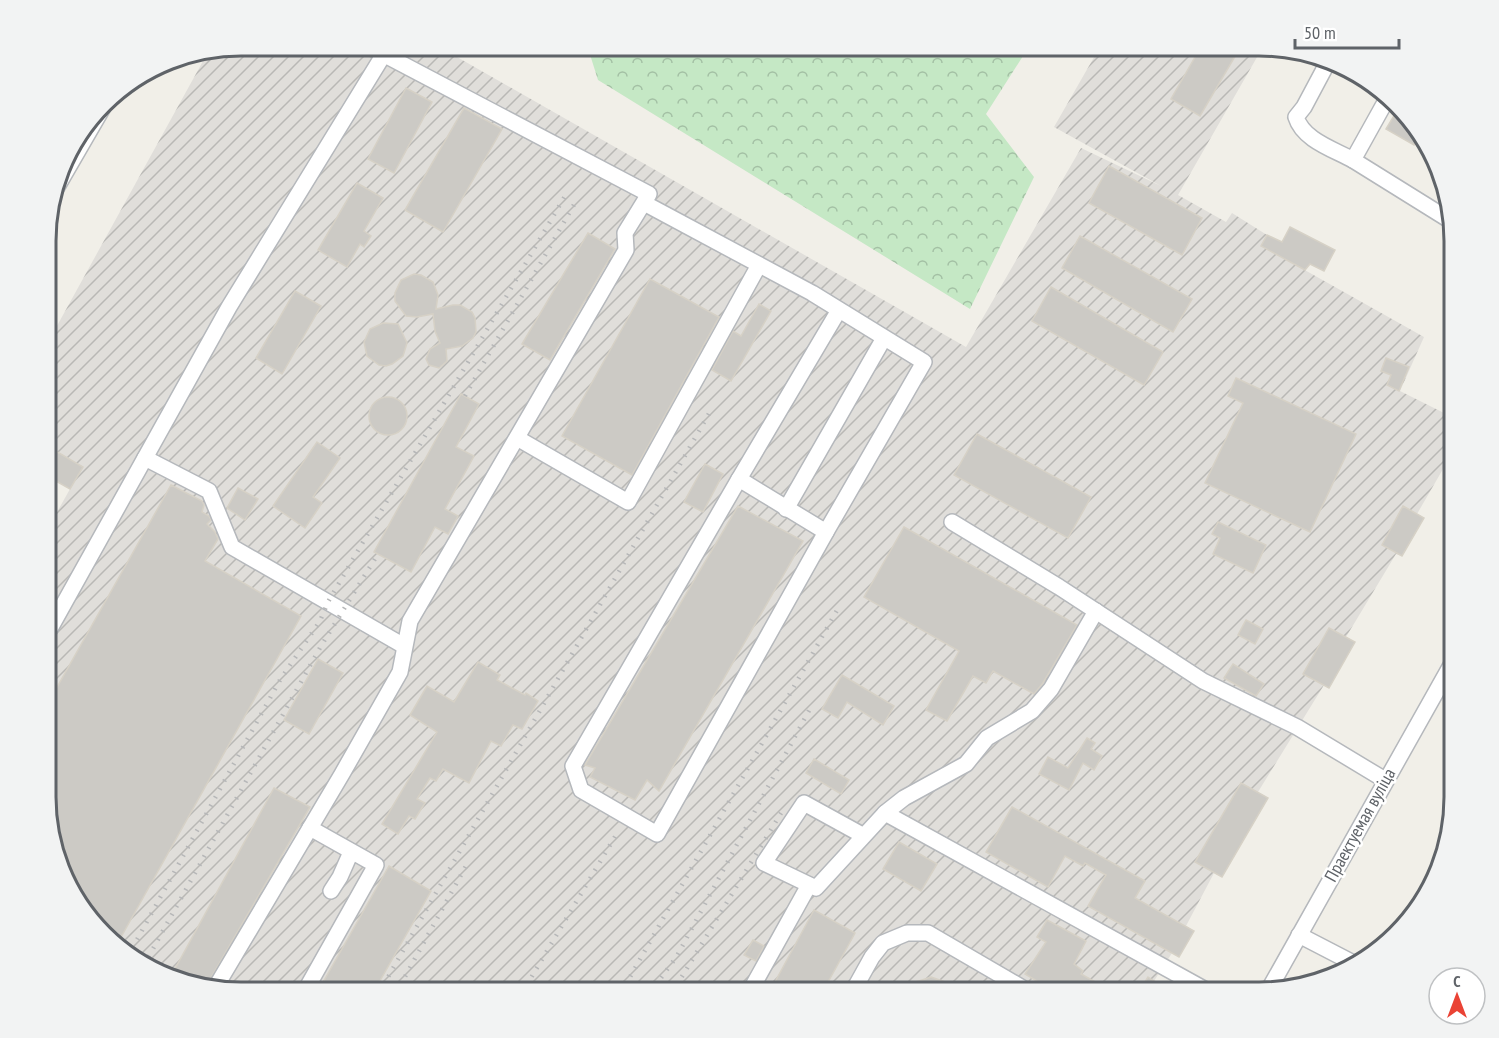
<svg xmlns="http://www.w3.org/2000/svg" width="1499" height="1038" font-family="'PT Sans Narrow',sans-serif">
	<style>
		.industrial { fill: url(#industrial-furrows) }
		.forest { fill: url(#forest-crowns) }
		.building { fill: #cccac5; stroke: #d6d1c6; stroke-width: 1.5 }
		.lines { fill: none; stroke-linecap: round; stroke-linejoin: round }
		.minor-casing { stroke: #b5b8bc; stroke-width: 18 }
		.minor { stroke: #fff; stroke-width: 15 }
		.rail { stroke: #b6b7b8; stroke-width: 4.5; stroke-dasharray: 1.5 8; stroke-linecap: butt }
		.labels { text-anchor: middle; stroke-width: 5; stroke-linejoin: round; paint-order: stroke }
		.street-label { font-size: 18px; fill: #5f6368; stroke: #fff }
		.rim { fill: none; stroke: #5f6368; stroke-width: 3 }
	</style>
	<defs>
		<pattern id="industrial-furrows" width="10" height="10" patternUnits="userSpaceOnUse" patternTransform="scale(1.5)"><rect width="10" height="10" fill="#e0deda"/><path d="M-1 1l2-2M0 10L10 0M9 11l2-2" fill="none" stroke="#b9b8b5"/></pattern>
		<pattern id="forest-crowns" width="20" height="18" patternUnits="userSpaceOnUse" patternTransform="scale(1.5)"><rect width="20" height="18" fill="#c5e8c5"/><path d="M2 6a3 3 0 1 1 6 0M12 15a3 3 0 1 1 6 0" fill="none" stroke="#a3c0a4"/></pattern>
	</defs>
	<rect width="100%" height="100%" fill="#f1efe8"/>
	<polygon class="industrial" points="241,45 436,45 966,347 1081,148 1161,186 1054,127 1101,45 1264,45 1178,195 1226,222 1232,213 1267,235 1262,246 1424,337 1400,391 1454,418 1454,450 1417,514 1424,518 1402,556 1396,554 1346,637 1355,642 1329,688 1324,685 1258,792 1268,798 1222,877 1214,873 1186,926 1194,931 1179,957 1172,953 1154,981 1160,993 228,993 178,982 122,953 71,895 47,822 47,530 70,489 47,476 47,344 208,52"/>
	<polygon class="forest" points="587,45 1030,45 986,114 1034,177 970,309 598,80"/>
	<g class="building">
		<polygon points="1202,45 1224,45 1237,53 1200,116 1171,99"/>
		<polygon points="406,88 432,102 394,173 368,159"/>
		<polygon points="464,108 502,129 443,232 405,210"/>
		<polygon points="1398,109 1420,135 1414,145 1386,129"/>
		<polygon points="1109,166 1202,218 1182,255 1089,203"/>
		<polygon points="357,183 383,198 364,231 371,236 364,247 360,244 347,267 318,250"/>
		<polygon points="1290,227 1335,250 1324,271 1310,264 1305,270 1261,246 1267,235 1282,242"/>
		<polygon points="588,233 615,249 550,360 522,344"/>
		<polygon points="1080,236 1192,299 1173,332 1062,268"/>
		<polygon points="414,274 421,275 433,282 438,295 436,309 453,305 460,305 472,312 475,318 476,332 473,338 462,346 446,349 447,361 439,368 429,365 426,359 430,349 440,343 435,331 433,314 417,317 406,316 395,301 395,293 401,280"/>
		<polygon points="650,279 719,317 632,475 562,436"/>
		<polygon points="1051,287 1163,352 1144,385 1032,321"/>
		<polygon points="295,291 321,306 282,374 256,358"/>
		<polygon points="759,304 771,311 731,381 712,370 733,331 741,336"/>
		<polygon points="383,323 398,324 407,343 403,356 392,364 386,366 379,365 367,356 364,342 370,329"/>
		<polygon points="1386,358 1409,367 1399,391 1387,385 1391,375 1381,371"/>
		<polygon points="1236,378 1356,434 1310,532 1205,483 1243,403 1228,396"/>
		<polygon points="461,394 479,404 456,447 474,456 445,509 458,516 448,534 435,527 411,572 374,552"/>
		<circle cx="388" cy="416" r="19"/>
		<polygon points="977,434 1091,497 1068,538 954,475"/>
		<polygon points="317,442 340,458 313,497 322,503 305,528 273,506"/>
		<polygon points="47,446 83,467 70,489 47,476"/>
		<polygon points="705,464 723,474 703,512 684,502"/>
		<polygon points="171,485 202,501 204,505 202,512 209,516 211,520 207,524 215,532 218,539 205,561 301,616 116,946 71,895 47,822 47,705"/>
		<polygon points="238,488 258,499 245,520 227,508"/>
		<polygon points="738,506 803,541 659,791 647,780 635,800 590,777 595,768 585,765"/>
		<polygon points="1403,506 1424,518 1402,556 1382,545"/>
		<polygon points="1218,522 1266,545 1253,573 1213,554 1220,538 1212,534"/>
		<polygon points="904,527 1077,625 1043,683 1034,694 993,671 986,683 973,676 947,721 926,710 959,651 864,597"/>
		<polygon points="1246,620 1263,629 1255,644 1238,635"/>
		<polygon points="1329,628 1355,642 1329,688 1303,674"/>
		<polygon points="318,659 343,673 309,734 284,720"/>
		<polygon points="478,662 500,675 497,680 525,695 526,693 538,701 522,729 513,725 501,746 491,741 469,783 443,769 436,781 430,778 417,799 425,803 415,819 409,816 398,834 382,824 437,732 410,715 427,686 454,702"/>
		<polygon points="1233,664 1264,684 1256,696 1224,678"/>
		<polygon points="842,675 894,706 883,725 847,702 838,718 822,709"/>
		<polygon points="1087,738 1095,743 1091,749 1102,756 1094,770 1083,763 1069,790 1039,774 1048,757 1068,768"/>
		<polygon points="814,759 849,780 841,794 806,773"/>
		<polygon points="1241,783 1268,798 1222,877 1195,862"/>
		<polygon points="274,788 310,807 205,988 178,982 170,978"/>
		<polygon points="1012,807 1145,881 1135,898 1194,931 1179,957 1088,906 1106,875 1085,863 1083,866 1065,856 1048,887 986,852"/>
		<polygon points="899,842 937,864 921,891 883,869"/>
		<polygon points="389,866 431,891 373,993 317,993"/>
		<polygon points="814,910 855,933 822,993 769,993"/>
		<polygon points="1047,920 1086,941 1074,964 1083,971 1081,974 1115,993 1057,993 1025,974 1046,942 1037,937"/>
		<polygon points="753,940 764,946 756,961 744,955"/>
		<polygon points="931,977 945,982 954,993 905,993 916,982"/>
		<polygon points="1148,977 1154,981 1174,993 1138,993"/>
	</g>
	<g class="lines">
		<defs>
			<g id="minor">
				<path d="M 1329,60 L 1304,107 L 1296,117 C 1303,140 1333,149 1353,160 L 1388,97"/>
				<polyline points="1353,160 1451,221"/>
				<polyline points="54,192 109,97"/>
				<polyline points="644,203 812,293 924,362 826,532 739,479 839,310"/>
				<polyline points="517,438 628,502 759,265"/>
				<polyline points="145,458 209,491 232,547 404,646"/>
				<polyline points="739,479 573,766 581,790 657,834 826,532"/>
				<polyline points="786,509 884,338"/>
				<polyline points="952,522 1059,587 1203,681 1297,727 1385,780"/>
				<polyline points="1096,611 1051,689 1032,711 987,738 966,764 904,798 885,813 1211,993"/>
				<polyline points="47,634 229,307 384,54"/>
				<polyline points="864,836 804,803 764,863 816,888 885,813"/>
				<polyline points="331,891 340,877 351,852"/>
				<polyline points="1299,935 1355,964"/>
				<polyline points="214,990 342,774 400,672 410,621 626,250 625,233 649,194 366,45"/>
				<polyline points="1268,991 1454,660"/>
				<polyline points="304,993 376,865 310,828"/>
				<polyline points="749,993 809,885"/>
				<polyline points="852,993 872,957 883,943 907,933 928,933 1031,993"/>
			</g>
		</defs>
		<use href="#minor" class="minor-casing"/>
		<use href="#minor" class="minor"/>
		<g class="rail">
			<polyline points="465,396 576,201"/>
			<polyline points="128,956 280,680 320,621 328,602 565,196"/>
			<polyline points="144,965 321,646 378,554"/>
			<polyline points="379,993 711,410"/>
			<polyline points="396,993 466,866"/>
			<polyline points="522,993 616,835"/>
			<polyline points="621,993 840,605"/>
			<polyline points="650,993 677,956 812,705"/>
			<polyline points="672,993 781,813"/>
		</g>
	</g>
	<g class="labels">
		<g class="street-label">
			<text transform="translate(1360 825) rotate(-61)" y="6">Праектуемая вуліца</text>
		</g>
	</g>
	<path d="M0 0H1499V1038H0ZM241 56H1259A185 185 0 0 1 1444 241V797A185 185 0 0 1 1259 982H241A185 185 0 0 1 56 797V241A185 185 0 0 1 241 56Z" fill="#f2f3f3" fill-rule="evenodd"/>
	<path class="rim" d="M241 56H1259A185 185 0 0 1 1444 241V797A185 185 0 0 1 1259 982H241A185 185 0 0 1 56 797V241A185 185 0 0 1 241 56Z"/>
	<g transform="translate(1457 996)"><circle r="28" fill="#ffffff" stroke="#bfc1c3" stroke-width="1.5"/>
	<path d="M0-4.5L10 22L0 15L-10 22Z" fill="#ea4335"/>
	<text y="-9" font-size="16" font-weight="bold" text-anchor="middle" fill="#5f6368">С</text>
	</g>
	<path d="M1295 39v9h104v-9" fill="none" stroke="#5f6368" stroke-width="3"/>
	<text x="1304" y="39" font-size="18" fill="#5f6368" stroke="#ffffff" stroke-width="4.5" paint-order="stroke">50 m</text>
</svg>
